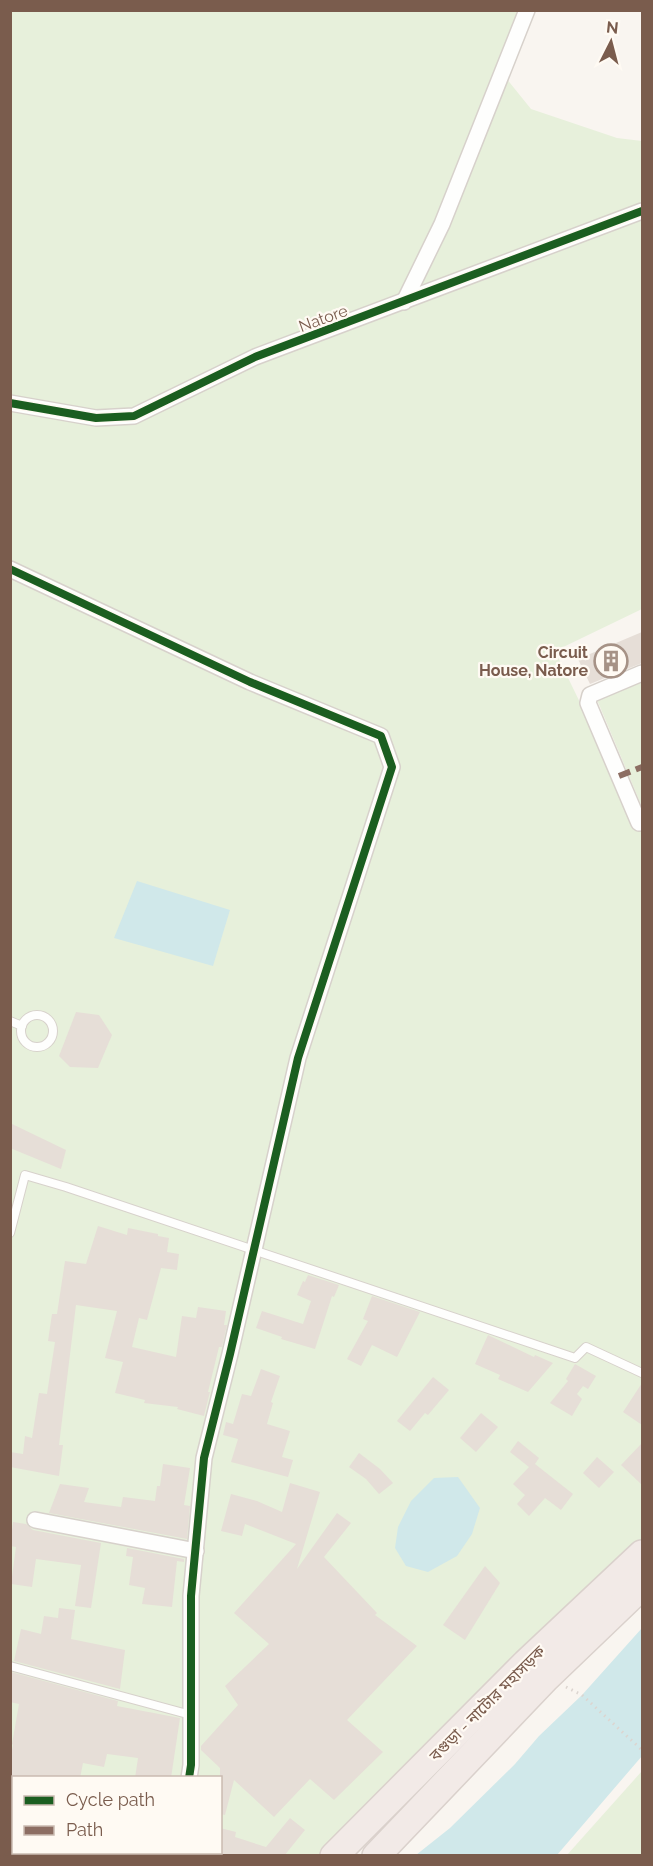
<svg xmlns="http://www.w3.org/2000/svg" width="653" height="1866" font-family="Raleway,'Noto Sans Bengali',sans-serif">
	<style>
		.green { fill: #e7f0db; fill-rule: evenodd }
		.water { fill: #d0e8ea }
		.building { fill: #e6ded7 }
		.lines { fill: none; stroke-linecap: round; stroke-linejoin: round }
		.lane-casing { stroke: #d7d1cb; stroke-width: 10 }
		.street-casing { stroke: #d7d1cb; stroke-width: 18 }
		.highway-casing { stroke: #dad1cc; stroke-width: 30 }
		.path { stroke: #dcd5d0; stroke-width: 3; stroke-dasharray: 1.5 4.5; stroke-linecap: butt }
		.lane { stroke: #fefefd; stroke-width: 8 }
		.street { stroke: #fefefd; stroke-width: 15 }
		.highway { stroke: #f2eae7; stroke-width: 27 }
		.quiet { stroke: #8d6e63; stroke-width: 6; stroke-dasharray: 12 6; stroke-linecap: butt }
		.cycleway-casing { stroke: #fffaf3; stroke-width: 11 }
		.cycleway { stroke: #1b5e20; stroke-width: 8 }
		.labels { text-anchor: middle; stroke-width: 4.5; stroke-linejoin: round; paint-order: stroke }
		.street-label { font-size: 16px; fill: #7a5c4d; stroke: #fffaf3 }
		.poi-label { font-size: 16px; font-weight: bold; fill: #7a5c4d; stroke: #fffaf3; text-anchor: end }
	</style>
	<rect width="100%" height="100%" fill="#f9f5f0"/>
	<g class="green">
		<path d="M 11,11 L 527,11 L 502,73 L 531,109 L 617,138 L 642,141 L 642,609 L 555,651 L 638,822 L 642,821 L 642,1554 L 334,1855 L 11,1855 ZM 14,1778 L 220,1778 L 220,1852 L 14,1852 Z"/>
		<polygon points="642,676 642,807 595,695"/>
		<polygon points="642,1771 642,1855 567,1855"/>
	</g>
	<g class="water">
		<polygon points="137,881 230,910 213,966 114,938"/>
		<polygon points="458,1477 480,1508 472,1534 457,1556 428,1572 406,1566 395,1548 398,1527 411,1501 434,1478"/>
		<polygon points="642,1628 642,1756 557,1855 416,1855 450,1828 515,1764 539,1736 582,1695"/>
	</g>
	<g class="building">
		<polygon points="642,632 642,663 590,684 578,659"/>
		<polygon points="76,1012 99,1015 112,1035 98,1068 70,1067 59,1056"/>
		<polygon points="10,1123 66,1150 61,1169 10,1148"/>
		<polygon points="98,1226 127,1235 128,1228 158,1234 158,1236 169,1238 167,1252 179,1254 177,1270 161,1268 147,1320 139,1318 132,1347 176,1357 182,1316 196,1318 198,1307 226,1311 224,1325 227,1325 222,1347 219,1347 208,1392 210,1392 204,1416 177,1409 178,1407 144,1403 145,1400 115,1393 123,1362 105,1358 117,1311 76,1305 59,1445 63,1445 59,1476 10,1467 10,1452 23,1454 25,1436 32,1438 39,1393 47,1394 55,1342 48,1341 52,1314 57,1314 65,1261 86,1264"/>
		<polygon points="308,1275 339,1285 334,1297 332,1296 315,1349 281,1339 282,1337 256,1328 262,1311 303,1324 311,1301 297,1295 303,1281 305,1282"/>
		<polygon points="372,1296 420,1312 397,1357 372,1345 361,1366 347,1359 368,1321 363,1319"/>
		<polygon points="488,1335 534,1357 535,1355 553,1363 528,1392 498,1379 500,1375 475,1364"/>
		<polygon points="575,1364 596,1376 588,1389 583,1386 577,1394 582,1399 572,1416 550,1403 568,1381 566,1379"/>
		<polygon points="261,1369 280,1376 271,1402 273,1403 267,1424 290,1431 282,1457 293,1460 288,1477 231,1462 238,1439 223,1435 226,1422 233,1424 242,1394 251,1396"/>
		<polygon points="433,1377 449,1390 428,1415 425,1413 410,1431 397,1421"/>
		<polygon points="642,1383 642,1425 623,1412"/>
		<polygon points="481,1413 498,1427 476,1452 460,1438"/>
		<polygon points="518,1441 539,1458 535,1464 573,1494 561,1510 545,1498 529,1516 517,1504 525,1495 513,1484 529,1467 510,1452"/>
		<polygon points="642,1443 642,1485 621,1465"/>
		<polygon points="359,1453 380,1469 393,1483 379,1494 366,1479 349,1467"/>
		<polygon points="597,1457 614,1472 599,1488 583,1473"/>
		<polygon points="163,1464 190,1468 184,1505 190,1506 187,1539 49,1513 60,1484 89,1488 84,1502 121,1507 123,1497 155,1501 157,1486 160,1486"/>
		<polygon points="290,1483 320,1492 297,1569 337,1513 351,1523 324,1557 377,1613 375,1615 417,1646 347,1720 383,1752 334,1800 310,1779 274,1817 234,1780 225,1815 220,1814 220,1768 201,1750 201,1746 238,1705 225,1686 269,1644 234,1613 296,1544 245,1524 242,1536 221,1531 231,1494 257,1501 282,1512"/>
		<polygon points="13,1522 26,1524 33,1530 101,1543 91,1608 75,1606 81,1565 36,1559 32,1587 11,1584 16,1547 10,1546"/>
		<polygon points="127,1548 184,1559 184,1562 177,1561 172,1607 142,1604 145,1588 129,1585 133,1557 126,1556"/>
		<polygon points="485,1566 500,1583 465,1640 443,1625"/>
		<polygon points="59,1608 75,1610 71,1639 125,1650 120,1689 14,1661 21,1629 41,1634 44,1616 58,1618"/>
		<polygon points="11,1672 118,1701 117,1706 180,1718 171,1778 135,1778 138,1758 107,1754 104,1767 83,1763 80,1778 10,1778 10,1759 13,1745 12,1744 19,1704 10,1702"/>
		<polygon points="290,1818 305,1830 284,1856 220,1856 220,1828 236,1832 235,1837 266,1847"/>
	</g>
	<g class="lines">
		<defs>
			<g id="lane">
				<circle cx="37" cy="1031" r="16"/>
				<polyline points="10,1021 22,1026"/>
				<polyline points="10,1233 25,1175 66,1187 575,1358 586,1347 642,1373"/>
				<polyline points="10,1666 191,1715"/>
			</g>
			<g id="street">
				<polyline points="404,302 442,224 527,10"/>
				<polyline points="10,403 96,418 134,416 255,357 642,211"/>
				<polyline points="10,569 250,682 381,736 392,767 298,1058 230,1354 204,1458 191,1596 191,1765 189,1778"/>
				<polyline points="642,673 590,695 588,703 639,823 642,821"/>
				<polyline points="35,1520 196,1551"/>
				<polyline points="10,1827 14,1828"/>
				<polyline points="116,1852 143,1856"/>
				<polyline points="175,1856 176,1852"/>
			</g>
			<g id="highway">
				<polyline points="334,1856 526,1663 642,1554"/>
				<polyline points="376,1856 546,1678 642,1586"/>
			</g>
		</defs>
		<use href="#lane" class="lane-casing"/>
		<use href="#street" class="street-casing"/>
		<use href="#highway" class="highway-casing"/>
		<polyline class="path" points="566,1687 582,1695 642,1750"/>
		<use href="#lane" class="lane"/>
		<use href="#street" class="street"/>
		<use href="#highway" class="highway"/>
		<polyline class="quiet" points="619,776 642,767"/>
		<defs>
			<g id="cycleway">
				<polyline points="10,403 96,418 134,416 255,357 642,211"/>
				<polyline points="10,569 250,682 381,736 392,767 298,1058 230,1354 204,1458 191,1596 191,1765 189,1778"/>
			</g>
		</defs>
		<use href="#cycleway" class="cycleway-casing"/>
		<use href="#cycleway" class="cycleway"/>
	</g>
	<defs>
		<symbol id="building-ring" viewBox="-11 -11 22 22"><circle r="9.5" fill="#fffaf3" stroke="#a69286" stroke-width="1.5"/><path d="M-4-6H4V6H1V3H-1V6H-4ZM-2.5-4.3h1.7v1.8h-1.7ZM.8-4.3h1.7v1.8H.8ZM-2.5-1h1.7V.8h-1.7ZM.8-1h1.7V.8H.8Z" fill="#a69286"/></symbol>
	</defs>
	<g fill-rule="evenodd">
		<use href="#building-ring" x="592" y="642" width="38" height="38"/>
	</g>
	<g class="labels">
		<g class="street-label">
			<text transform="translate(323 318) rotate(-20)" y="6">Natore</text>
			<text transform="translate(487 1703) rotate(-45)" y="6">বগুড়া - নাটোর মহাসড়ক</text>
		</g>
		<g class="poi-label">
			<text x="588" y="658">Circuit<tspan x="588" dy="18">House, Natore</tspan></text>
		</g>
	</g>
	<rect width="653" height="1866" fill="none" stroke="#7a5c4d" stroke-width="24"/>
	<rect x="12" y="1776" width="210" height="78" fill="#fffaf3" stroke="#cabbb1" stroke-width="1.5"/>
	<rect x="24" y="1796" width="30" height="9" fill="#1b5e20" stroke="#cabbb1" stroke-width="1.5"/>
	<text x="66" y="1806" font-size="18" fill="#7a5c4d">Cycle path</text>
	<rect x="24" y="1826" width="30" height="9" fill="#8d6e63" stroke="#cabbb1" stroke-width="1.5"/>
	<text x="66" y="1836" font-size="18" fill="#7a5c4d">Path</text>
	<g transform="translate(611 42) rotate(6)" stroke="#fffaf3" stroke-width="4.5" paint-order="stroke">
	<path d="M0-4.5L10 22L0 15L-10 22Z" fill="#7a5c4d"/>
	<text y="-9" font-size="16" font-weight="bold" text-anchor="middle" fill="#7a5c4d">N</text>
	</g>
</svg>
